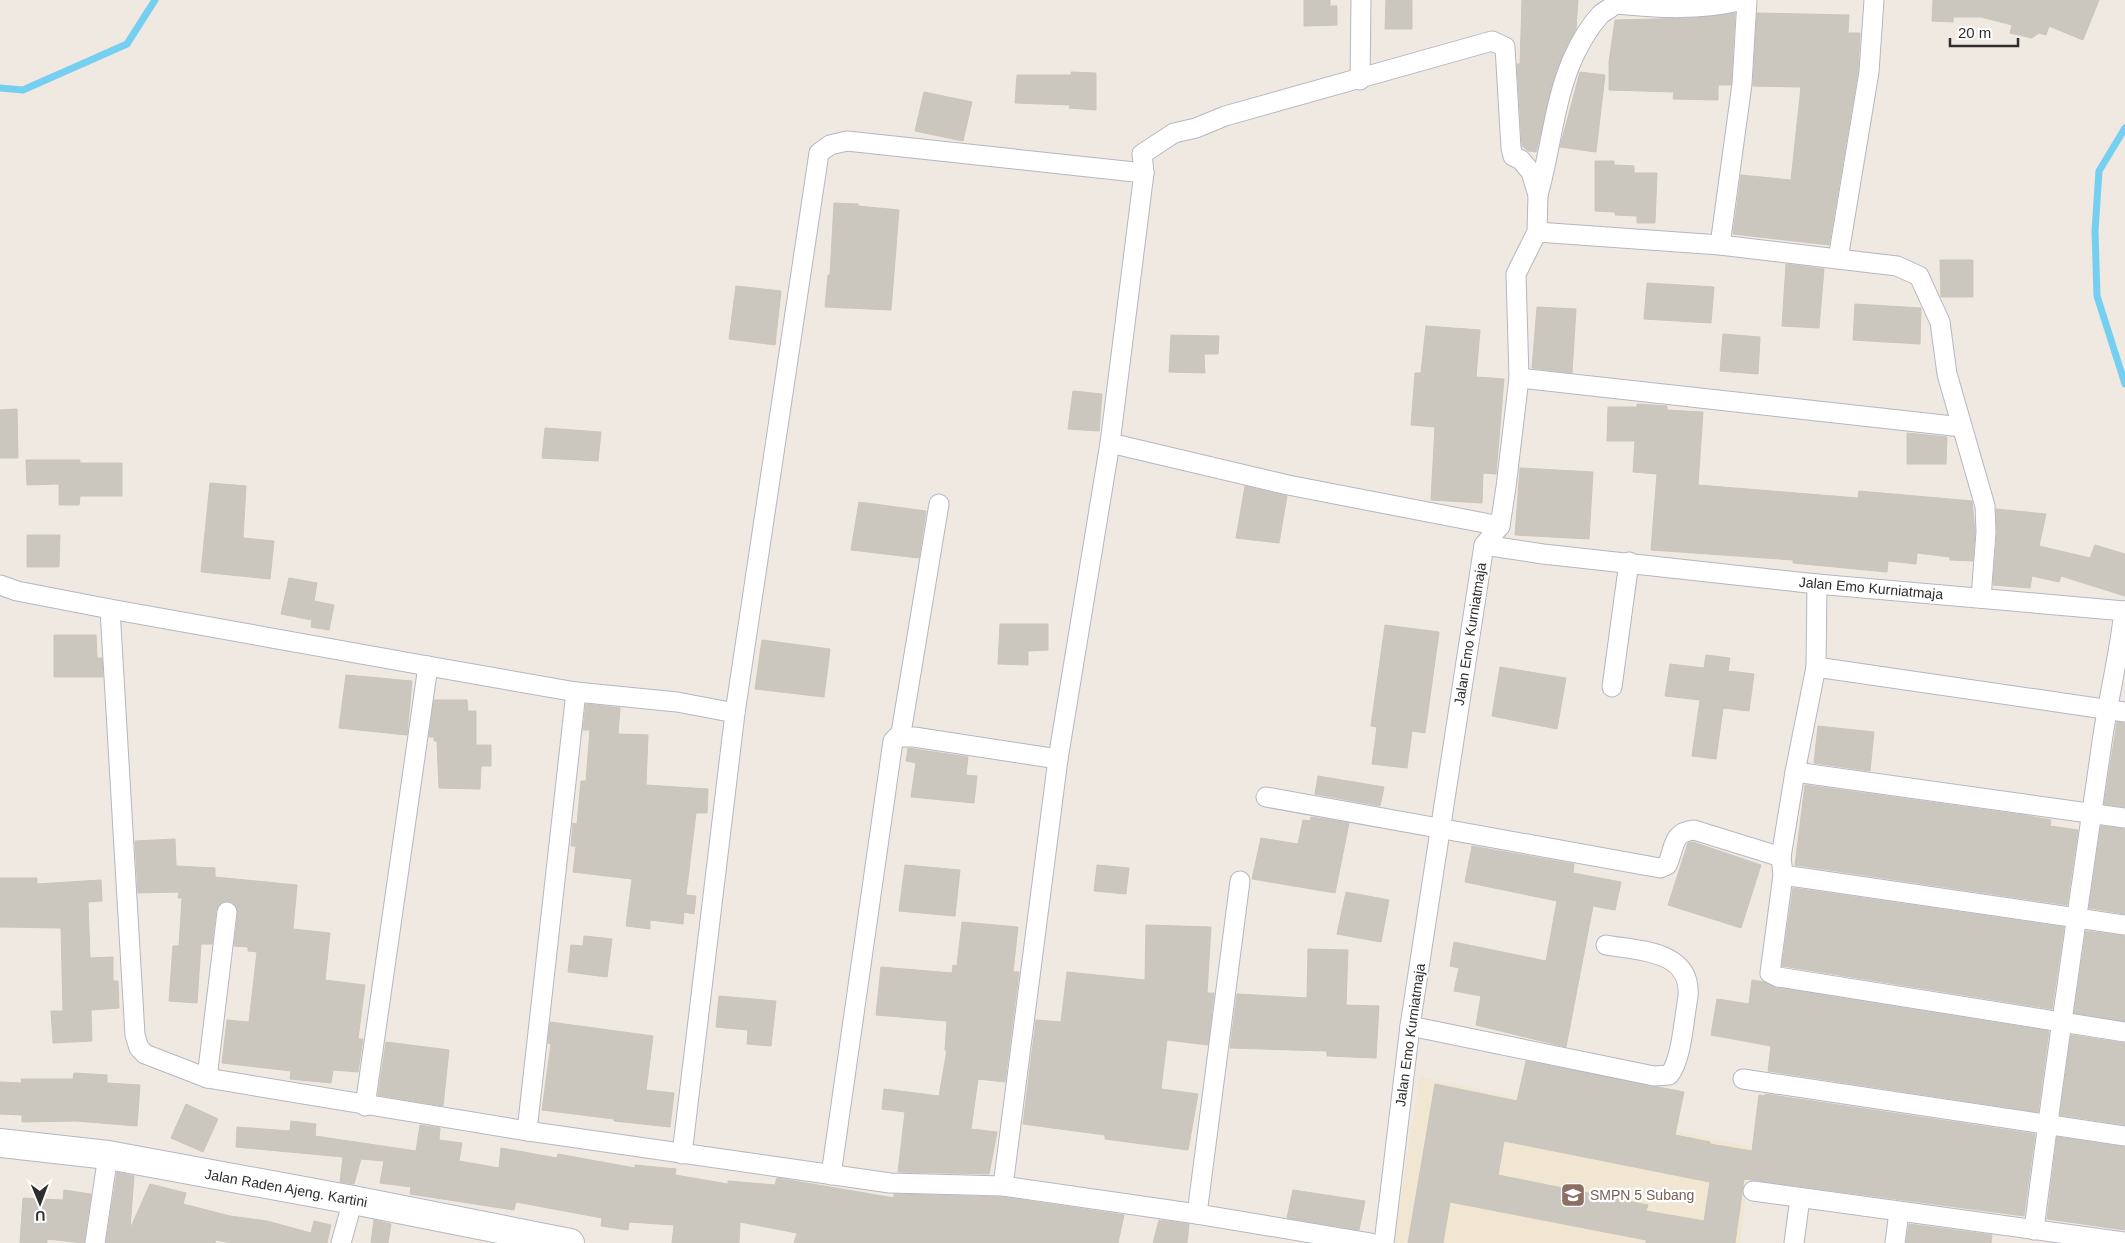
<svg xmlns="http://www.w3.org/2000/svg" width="2125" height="1243" font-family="Helvetica,sans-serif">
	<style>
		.education { fill: #f0e6d1 }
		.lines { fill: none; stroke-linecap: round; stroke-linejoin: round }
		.stream { stroke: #75cff0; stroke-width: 7 }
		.building { fill: #cbc7bf; stroke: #cbc5ba; fill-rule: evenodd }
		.street-casing { stroke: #b4b7c1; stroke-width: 21 }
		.secondary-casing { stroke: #b4b7c1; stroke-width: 30 }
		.street { stroke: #fff; stroke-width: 19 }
		.secondary { stroke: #fff; stroke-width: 28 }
		.labels { text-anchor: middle; stroke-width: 4.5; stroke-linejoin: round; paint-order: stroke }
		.street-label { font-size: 14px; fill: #2e2e2e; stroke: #fff }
		.education-label { font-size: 14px; fill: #785e54; stroke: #fff; text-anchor: start }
	</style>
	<rect width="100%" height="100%" fill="#efe9e1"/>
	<polygon class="education" points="1419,1077 1751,1147 1740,1243 1394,1243"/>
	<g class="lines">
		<g class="stream">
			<polyline points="0,88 23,90 127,44 155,0"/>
			<polyline points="2125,128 2099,171 2095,231 2097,296 2125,384"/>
		</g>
	</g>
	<g class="building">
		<polygon points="1304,0 1330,0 1330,6 1337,6 1337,25 1304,26"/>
		<polygon points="1386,0 1412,0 1412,29 1385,29"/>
		<polygon points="1522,0 1578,0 1576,29 1556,71 1536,152 1528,151 1522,146 1517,64 1520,64"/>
		<polygon points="1933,0 2099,0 2083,40 2049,26 2046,35 2039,33 2032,38 2010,33 2012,25 1981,17 1953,17 1953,22 1932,21"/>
		<polygon points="1735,13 1731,85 1718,85 1718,100 1673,99 1674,92 1609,90 1609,62 1615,20 1695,18"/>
		<polygon points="1757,13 1849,15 1848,33 1860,33 1858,71 1829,245 1733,234 1741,175 1791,180 1801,87 1753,86"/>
		<polygon points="1071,72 1096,73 1096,110 1069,108 1070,105 1015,103 1017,75 1071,75"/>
		<polygon points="1580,72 1605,75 1596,152 1560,147"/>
		<polygon points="924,92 972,102 963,141 915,131"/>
		<polygon points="1595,161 1614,161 1614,165 1634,166 1634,173 1657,173 1655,223 1637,223 1637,216 1615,215 1615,212 1595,211"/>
		<polygon points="834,203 858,204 858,206 899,210 891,310 825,307 828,275 830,275"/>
		<polygon points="1940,260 1973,260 1973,297 1941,297"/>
		<polygon points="1786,264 1824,269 1819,328 1782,326"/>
		<polygon points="1647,283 1714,287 1711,323 1644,319"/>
		<polygon points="736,286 781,291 775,345 729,339"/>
		<polygon points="1855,304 1921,308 1920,344 1853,340"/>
		<polygon points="1537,307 1576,309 1572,373 1532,368"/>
		<polygon points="1426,326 1480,330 1476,377 1504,379 1496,474 1483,473 1482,503 1431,500 1435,427 1411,425 1415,373 1421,373"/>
		<polygon points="1723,334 1760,337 1758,374 1720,371"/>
		<polygon points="1171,335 1219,336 1218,354 1204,354 1205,373 1169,372"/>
		<polygon points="1073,391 1102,394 1099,431 1068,429"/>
		<polygon points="1637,404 1667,406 1667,410 1703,412 1698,485 1858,498 1859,491 1972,501 1975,532 1973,561 1950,560 1950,557 1917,553 1916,564 1888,561 1887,572 1793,563 1793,560 1651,550 1657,474 1633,472 1635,441 1607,441 1608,407 1637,407"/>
		<polygon points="17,409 18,458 0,458 0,410"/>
		<polygon points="545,428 601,432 598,461 542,458"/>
		<polygon points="1907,433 1947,437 1946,464 1907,464"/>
		<polygon points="26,460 80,460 80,463 122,463 122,496 80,496 79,505 59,505 59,484 27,485"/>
		<polygon points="1520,468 1593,472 1589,539 1515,535"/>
		<polygon points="210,483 246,486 243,538 274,541 270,579 201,572"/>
		<polygon points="1245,486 1287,496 1279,543 1236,538"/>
		<polygon points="859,502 926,511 919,558 851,550"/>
		<polygon points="1996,509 2046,514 2039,546 2090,558 2095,545 2125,554 2125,596 2061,576 2059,582 2032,576 2030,588 1993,585 1997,533"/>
		<polygon points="27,535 60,535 59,567 27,567"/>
		<polygon points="289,578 317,583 314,601 334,605 329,630 311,627 312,620 281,614"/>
		<polygon points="1000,624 1048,624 1048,650 1028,651 1028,665 998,664"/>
		<polygon points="1385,625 1439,632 1425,733 1412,731 1407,768 1372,764 1377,727 1371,726"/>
		<polygon points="54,635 96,635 97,658 102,658 103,677 54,677"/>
		<polygon points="762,640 830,649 824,697 755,689"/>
		<polygon points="1706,655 1730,658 1728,671 1754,674 1749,711 1723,708 1716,759 1692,756 1700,700 1665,696 1670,664 1704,668"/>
		<polygon points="1500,667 1566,678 1557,729 1492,716"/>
		<polygon points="346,675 412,681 407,735 339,728"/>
		<polygon points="434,700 467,700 468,711 476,711 476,745 491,745 491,766 481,766 480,789 439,788 437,741 434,741 434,737 429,737"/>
		<polygon points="586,704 620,708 618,734 648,735 646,785 708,789 707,813 696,813 686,895 696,896 694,914 684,912 683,924 650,920 650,929 626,926 632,879 573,872 576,846 571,846 573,823 577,824 581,781 586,781 590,730 583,730"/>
		<polygon points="2117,722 2125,723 2125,807 2104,804"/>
		<polygon points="1818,726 1874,732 1870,771 1814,763"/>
		<polygon points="908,748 968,757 966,775 977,776 974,803 911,797 916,763 906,761"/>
		<polygon points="1318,776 1384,787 1380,806 1315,794"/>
		<polygon points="1805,785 2023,815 2051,820 2050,826 2078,830 2067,905 1795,865"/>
		<polygon points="1311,817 1349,823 1335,893 1252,879 1261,838 1298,844 1303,820 1310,821"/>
		<polygon points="2101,826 2125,829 2125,914 2089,908"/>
		<polygon points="175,839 176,866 215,868 215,877 297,885 293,929 330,933 325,980 365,985 358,1039 363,1039 358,1072 333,1070 331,1083 290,1079 291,1071 222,1063 227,1020 249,1022 257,952 248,951 248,947 234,946 238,913 234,903 229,901 222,902 216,910 212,944 201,944 197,1003 169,1001 173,946 179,946 182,898 178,898 179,892 138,893 135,841"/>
		<polygon points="1693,842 1761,865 1741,928 1668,905 1688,843"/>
		<polygon points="1472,846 1574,864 1573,873 1621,882 1615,910 1593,906 1566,1047 1476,1025 1481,996 1454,991 1459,968 1450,966 1454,942 1546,961 1557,901 1465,882"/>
		<polygon points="905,865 960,870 955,916 899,911"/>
		<polygon points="1097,865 1129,868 1126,894 1094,891"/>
		<polygon points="0,878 37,878 37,884 101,880 102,901 88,902 90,958 113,957 113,981 118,981 119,1008 91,1010 92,1041 53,1043 51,1011 63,1011 61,928 0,927"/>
		<polygon points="1793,888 2064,927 2052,1009 1782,966"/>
		<polygon points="1346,892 1389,900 1381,942 1337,934"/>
		<polygon points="962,922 1018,927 1013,972 1019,972 1005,1082 978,1079 971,1129 997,1132 989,1174 898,1172 905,1112 882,1109 884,1089 939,1096 947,1050 945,1050 947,1021 876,1015 881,967 952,973 953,965 957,966"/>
		<polygon points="1146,925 1211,927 1207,993 1214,993 1208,1045 1167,1040 1161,1089 1198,1094 1188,1150 1105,1139 1105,1135 1023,1124 1036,1020 1061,1022 1067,972 1145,980"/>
		<polygon points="2086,931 2125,936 2125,1021 2074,1013"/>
		<polygon points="584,936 612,939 607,977 568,972 571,945 583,946"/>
		<polygon points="1308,949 1348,950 1346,1005 1379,1006 1376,1058 1327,1056 1327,1051 1230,1048 1237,994 1307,998"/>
		<polygon points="1752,980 1764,982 1776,988 2049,1031 2038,1112 1768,1071 1771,1046 1711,1035 1717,999 1749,1004"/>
		<polygon points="719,996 776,1001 771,1046 747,1044 748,1030 716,1027"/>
		<polygon points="550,1022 653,1036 646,1090 674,1093 670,1127 614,1121 614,1119 542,1110 551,1044 548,1043"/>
		<polygon points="2071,1035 2125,1043 2125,1125 2060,1115"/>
		<polygon points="386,1042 449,1050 443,1106 378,1095"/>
		<path d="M 1526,1061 L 1684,1092 L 1675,1135 L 1710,1142 L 1710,1144 L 1752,1151 L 1759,1095 L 1765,1096 L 1765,1094 L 2035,1134 L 2024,1216 L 1744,1179 L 1735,1243 L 1646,1243 L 1646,1240 L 1450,1202 L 1443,1243 L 1408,1243 L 1435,1084 L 1517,1101 ZM 1504,1141 L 1710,1182 L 1704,1221 L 1646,1211 L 1648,1205 L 1498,1175 Z"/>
		<polygon points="74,1073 107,1075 107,1083 140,1085 137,1126 76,1121 22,1122 22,1115 0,1114 0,1082 22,1083 21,1079 73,1079"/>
		<polygon points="186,1104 218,1119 203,1152 171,1138"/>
		<polygon points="291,1121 316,1124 315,1136 416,1151 420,1125 440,1128 439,1140 462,1143 459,1161 499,1168 501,1148 557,1158 558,1154 635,1168 635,1165 676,1169 675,1175 728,1184 728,1181 775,1185 777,1178 894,1198 894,1194 1002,1197 1124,1215 1118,1243 794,1243 797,1233 740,1222 739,1243 672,1243 674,1225 629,1222 628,1230 601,1226 602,1218 516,1202 514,1210 410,1194 411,1187 380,1183 384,1161 361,1159 354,1184 340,1182 343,1157 236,1147 237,1127 290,1131"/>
		<polygon points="2057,1137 2125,1147 2125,1230 2047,1219"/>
		<polygon points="117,1172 134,1176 130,1229 150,1184 186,1193 183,1204 230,1216 267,1221 311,1233 314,1221 331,1225 327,1243 231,1243 216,1240 215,1243 106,1243"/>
		<polygon points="64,1190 91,1194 84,1243 47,1239 47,1243 20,1243 23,1198 63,1200"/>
		<polygon points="1293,1190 1365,1201 1359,1230 1287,1218"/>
		<polygon points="374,1220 391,1224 388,1243 371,1243"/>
		<polygon points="1159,1220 1189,1224 1187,1243 1153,1243"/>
		<polygon points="1909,1224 1992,1235 1991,1243 1906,1243"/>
	</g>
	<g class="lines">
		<defs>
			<g id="street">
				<path d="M 1615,4 C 1660,8 1698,11 1743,0"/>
				<polyline points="1360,80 1361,0"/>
				<path d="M 1538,195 C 1551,149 1554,101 1573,58 C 1579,45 1590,26 1600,15 C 1605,10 1614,8 1616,0"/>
				<polyline points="1537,232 1720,245 1897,266 1919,276 1940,322 1947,374 1985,506 1986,532 1981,598"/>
				<polyline points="1720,245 1742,84 1747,0"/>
				<polyline points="1838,259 1869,72 1874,0"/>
				<polyline points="1519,378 1962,427"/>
				<polyline points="1110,443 1288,485 1500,526"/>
				<polyline points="1817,584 1816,667 1795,772 1781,857 1783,875 1770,973 1778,977 2125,1032"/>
				<polyline points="0,585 17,591 110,609 428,666"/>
				<polyline points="110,609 135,1035 139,1048 145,1054 207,1078 527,1131 890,1183 1003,1186 1197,1214 1371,1243"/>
				<polyline points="1816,667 2125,712"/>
				<polyline points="1612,687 1629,562"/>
				<polyline points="901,733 939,504"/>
				<polyline points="1795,772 2125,818"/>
				<path d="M 1266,797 L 1660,868 L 1667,865 C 1675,849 1671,832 1694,830 L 1781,857"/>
				<polyline points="1783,875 2125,925"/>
				<path d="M 1410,1026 L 1654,1076 L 1669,1075 C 1682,1060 1684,1017 1688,997 C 1692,950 1639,951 1606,945"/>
				<polyline points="207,1078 227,912"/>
				<polyline points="1743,1079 2125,1136"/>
				<polyline points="365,1106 428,666 576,692 677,702 735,713"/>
				<polyline points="527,1131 576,692"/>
				<polyline points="682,1154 735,713 819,153 830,145 847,141 1144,173"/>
				<polyline points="831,1175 893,741 901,733 900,737 914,737 1058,759"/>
				<polyline points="1003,1186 1058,759 1110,443 1144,173 1142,154 1174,133 1196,128 1225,116 1492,41 1505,47 1511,148 1513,156 1521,160 1531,172 1538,195 1537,232 1516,274 1519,378 1506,487 1500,526 1484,545"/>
				<polyline points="1753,1191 2125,1242"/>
				<polyline points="1197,1214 1240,881"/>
				<path d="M 2034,1230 C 2054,1069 2078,909 2101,749 C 2107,703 2119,658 2124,611"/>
				<polyline points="95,1243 108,1155"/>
				<polyline points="341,1243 353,1200"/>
				<polyline points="1384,1243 1410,1026 1484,545 1543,554 1817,584 2125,611"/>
				<polyline points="1794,1243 1800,1198"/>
				<polyline points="1895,1243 1899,1212"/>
			</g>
			<polyline id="secondary" points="0,1143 108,1155 353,1200 570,1243"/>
		</defs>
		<use href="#street" class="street-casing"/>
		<use href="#secondary" class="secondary-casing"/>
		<use href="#street" class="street"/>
		<use href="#secondary" class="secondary"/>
	</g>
	<defs>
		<symbol id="school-square" viewBox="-11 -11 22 22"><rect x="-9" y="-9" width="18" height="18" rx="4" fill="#8d6e63" stroke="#fff"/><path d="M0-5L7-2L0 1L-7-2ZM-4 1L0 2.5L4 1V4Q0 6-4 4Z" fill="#fff"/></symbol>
	</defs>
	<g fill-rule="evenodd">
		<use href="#school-square" x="1559" y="1181" width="28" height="28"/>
	</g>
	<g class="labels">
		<g class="street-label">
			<text transform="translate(1871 588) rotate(5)" y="5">Jalan Emo Kurniatmaja</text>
			<text transform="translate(1470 634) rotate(-81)" y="5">Jalan Emo Kurniatmaja</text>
			<text transform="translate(1410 1035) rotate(-82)" y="5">Jalan Emo Kurniatmaja</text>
			<text transform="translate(286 1188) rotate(10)" y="5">Jalan Raden Ajeng. Kartini</text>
		</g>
		<g class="education-label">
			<text x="1590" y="1200">SMPN 5 Subang</text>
		</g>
	</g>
	<g transform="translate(40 1203) rotate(179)" stroke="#ffffff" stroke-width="4" paint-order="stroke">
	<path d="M0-4L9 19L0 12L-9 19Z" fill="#2e2e2e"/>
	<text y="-8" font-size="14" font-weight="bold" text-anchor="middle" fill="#2e2e2e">U</text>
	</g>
	<path d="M1950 38v8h68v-8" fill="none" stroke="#2e2e2e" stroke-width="2.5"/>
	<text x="1958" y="38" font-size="15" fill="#2e2e2e" stroke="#ffffff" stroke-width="4" paint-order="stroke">20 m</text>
</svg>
